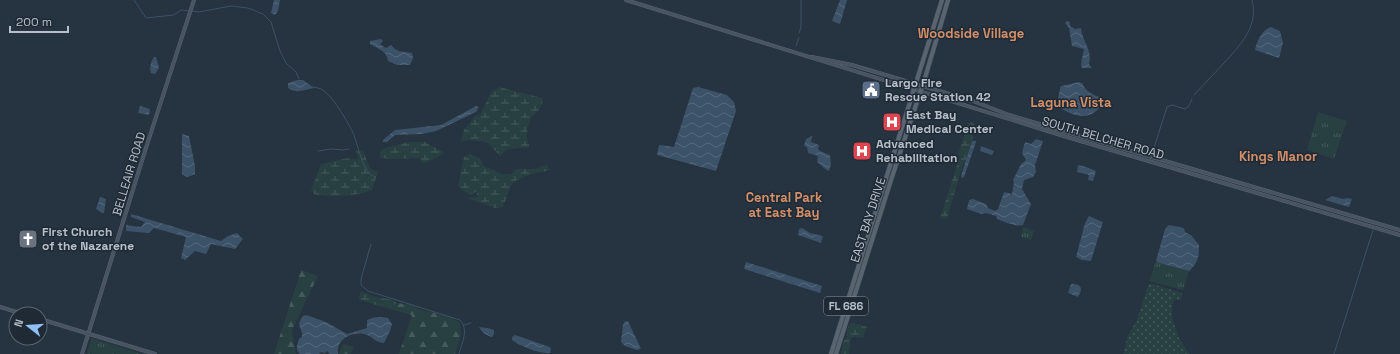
<svg xmlns="http://www.w3.org/2000/svg" width="1400" height="354" font-family="'Space Grotesk',sans-serif">
	<style>
		.grass { fill: url(#grass-dots) }
		.forest { fill: url(#forest-firs) }
		.wetland { fill: url(#wetland-marsh) }
		.park { fill: url(#park-tufts) }
		.water { fill: url(#water-waves) }
		.lines { fill: none; stroke-linecap: round; stroke-linejoin: round }
		.stream { stroke: #3c5268; stroke-width: 1 }
		.secondary-casing { stroke: #58636d; stroke-width: 4 }
		.primary-casing { stroke: #444e59; stroke-width: 5 }
		.secondary { stroke: #485463; stroke-width: 3 }
		.primary { stroke: #586470; stroke-width: 4 }
		.labels { text-anchor: middle; stroke-width: 3; stroke-linejoin: round; paint-order: stroke }
		.shield { fill: #1f2a35; stroke: #89939d; stroke-width: 1 }
		.shield-label { font-size: 11px; font-weight: bold; fill: #b7c0ca }
		.poi-label { font-size: 12px; font-weight: bold; fill: #b7c0ca; stroke: #1f2a35; text-anchor: start }
		.street-label { font-size: 12px; fill: #b7c0ca; stroke: #1f2a35 }
		.neighbourhood-label { font-size: 13px; font-weight: bold; fill: #d38f69; stroke: #1f2a35 }
	</style>
	<defs>
		<pattern id="grass-dots" width="8" height="8" patternUnits="userSpaceOnUse"><rect width="8" height="8" fill="#284041"/><path d="M2 2h.1M6 6h.1" fill="none" stroke="#455a5b" stroke-width="1.8" stroke-linecap="round"/></pattern>
		<pattern id="forest-firs" width="22" height="20" patternUnits="userSpaceOnUse"><rect width="22" height="20" fill="#284041"/><path d="M5 1l3.5 6h-7zM16 11l3.5 6h-7z" fill="#455a5b"/></pattern>
		<pattern id="wetland-marsh" width="20" height="14" patternUnits="userSpaceOnUse"><rect width="20" height="14" fill="#284041"/><path d="M1 5h8M5 5V1M11 12h8M15 12V8" fill="none" stroke="#455a5b"/></pattern>
		<pattern id="park-tufts" width="24" height="20" patternUnits="userSpaceOnUse"><rect width="24" height="20" fill="#284041"/><path d="M3 7l-1-3M5 7V3M7 7l1-3M15 17l-1-3M17 17v-4M19 17l1-3" fill="none" stroke="#455a5b"/></pattern>
		<pattern id="water-waves" width="16" height="10" patternUnits="userSpaceOnUse"><rect width="16" height="10" fill="#3c5268"/><path d="M0 5q4-4 8 0t8 0" fill="none" stroke="#56697c"/></pattern>
	</defs>
	<rect width="100%" height="100%" fill="#263340"/>
	<path class="grass" d="M 1149,283 L 1182,293 L 1181,301 L 1174,299 C 1168,317 1178,340 1190,354 L 1123,354 L 1128,335 L 1136,322 Z"/>
	<g class="forest">
		<polygon points="301,270 318,276 292,330 296,354 274,354"/>
		<polygon points="396,303 413,305 419,309 451,317 460,323 461,335 455,354 399,354 412,315 390,309 390,306"/>
		<polygon points="343,344 354,347 351,354 339,354"/>
	</g>
	<g class="wetland">
		<path d="M 499,87 L 542,98 L 543,101 C 541,105 540,110 536,113 C 533,117 534,113 531,118 C 528,123 525,138 529,144 L 529,148 C 518,148 507,147 500,156 L 487,142 L 468,140 L 461,142 L 464,130 L 476,115 L 480,115 L 491,92 Z"/>
		<polygon points="969,122 972,122 975,125 972,141 967,159 963,164 959,177 947,219 940,218 960,156 958,155 967,125"/>
		<polygon points="408,142 425,142 445,153 428,162 422,163 422,161 419,158 391,159 380,158 380,152 385,148"/>
		<path d="M 356,150 L 363,151 L 370,168 L 378,172 L 372,190 C 360,196 327,198 314,194 L 311,190 L 321,164 L 348,158 L 358,160 Z"/>
		<path d="M 470,154 L 480,158 L 484,166 L 502,174 L 511,174 L 516,169 L 535,169 L 548,164 L 548,168 L 550,170 C 539,173 517,176 511,186 C 508,192 506,200 503,207 L 495,208 L 467,198 L 479,197 L 476,192 L 470,195 L 460,189 L 458,185 L 464,157 Z"/>
		<polygon points="360,291 379,298 390,299 396,302 396,304 390,306 390,309 359,300"/>
		<polygon points="850,323 855,323 867,327 863,338 854,337 851,338 849,354 841,354 843,342 847,338 847,330"/>
	</g>
	<g class="park">
		<polygon points="1318,112 1347,121 1334,159 1307,150"/>
		<polygon points="1023,227 1034,231 1031,240 1021,237"/>
		<polygon points="1156,261 1159,263 1189,271 1183,290 1149,281"/>
		<polygon points="91,338 142,354 87,354"/>
	</g>
	<g class="water">
		<polygon points="274,0 280,0 278,11 275,15 271,13"/>
		<polygon points="840,0 847,0 840,24 832,21"/>
		<path d="M 1067,21 L 1070,22 L 1070,26 L 1075,29 L 1081,28 C 1082,41 1093,50 1089,64 L 1092,68 L 1082,68 C 1080,61 1083,56 1084,49 L 1072,46 L 1069,28 L 1065,23 Z"/>
		<path d="M 1271,27 L 1280,31 L 1283,43 L 1279,58 L 1255,50 C 1257,40 1262,30 1271,27 Z"/>
		<path d="M 381,39 L 383,41 L 380,44 L 386,48 L 391,45 C 398,53 401,51 412,53 L 413,58 L 410,65 L 397,65 L 388,61 C 387,51 378,49 370,44 L 370,41 Z"/>
		<path d="M 154,57 L 156,57 L 159,68 L 155,74 L 151,73 C 149,68 151,61 154,57 Z"/>
		<path d="M 297,80 L 303,80 L 314,88 C 305,90 295,94 288,88 L 288,83 Z"/>
		<path d="M 1079,82 L 1082,83 C 1086,92 1092,94 1101,98 C 1103,109 1092,116 1083,116 C 1074,116 1065,111 1058,107 L 1057,104 L 1060,88 L 1061,86 Z"/>
		<polygon points="698,87 727,95 734,102 736,111 716,171 657,155 659,145 674,147 693,88"/>
		<polygon points="140,106 150,109 149,115 138,113"/>
		<polygon points="476,106 479,107 476,112 436,131 422,134 395,135 387,142 383,142 383,140 395,130 441,125"/>
		<polygon points="182,134 189,136 195,166 195,174 187,177 182,174"/>
		<path d="M 812,136 L 811,142 L 819,145 L 818,149 L 820,151 L 830,155 L 831,164 L 829,171 C 824,169 822,165 817,162 L 818,156 L 808,153 L 807,147 L 804,146 L 806,139 Z"/>
		<path d="M 1036,139 L 1043,141 L 1035,165 L 1036,172 L 1033,177 L 1024,180 L 1022,189 L 1031,204 L 1023,225 C 1015,227 1005,222 997,219 L 996,216 L 986,213 L 982,214 L 967,209 L 969,200 L 973,199 L 986,204 L 988,208 L 995,211 L 998,209 L 1004,192 L 1012,194 L 1014,182 L 1013,180 L 1021,164 L 1026,160 L 1022,153 L 1025,142 L 1031,144 Z"/>
		<polygon points="972,141 976,141 976,142 964,177 962,178 961,176"/>
		<polygon points="981,146 994,151 992,155 980,151"/>
		<polygon points="1078,165 1086,167 1096,171 1093,181 1088,180 1089,175 1077,172"/>
		<polygon points="1332,196 1343,199 1348,198 1352,199 1349,207 1325,200"/>
		<polygon points="100,197 101,197 106,199 104,213 102,213 96,209"/>
		<polygon points="131,214 221,241 228,236 237,233 243,239 235,249 211,244 206,254 195,251 185,260 181,258 186,237 154,228 149,233 126,231 126,225 141,227 145,222 131,217"/>
		<polygon points="1089,216 1103,222 1091,261 1082,260 1076,257 1085,223"/>
		<path d="M 1169,225 L 1184,228 L 1185,232 L 1191,235 L 1199,245 C 1199,257 1198,263 1189,271 L 1159,263 L 1156,261 L 1165,229 Z"/>
		<polygon points="802,228 810,233 823,236 821,243 798,235 799,229"/>
		<polygon points="746,262 822,286 820,293 744,269"/>
		<path d="M 1071,284 C 1082,284 1083,288 1078,297 L 1068,293 Z"/>
		<path d="M 306,315 L 326,322 L 347,334 L 367,328 L 367,320 C 373,317 380,316 388,318 L 392,324 L 390,331 L 384,343 C 376,343 373,337 367,335 C 353,330 336,339 338,354 L 330,354 L 327,351 L 325,353 L 321,352 L 319,354 L 300,354 C 295,350 297,344 299,339 L 302,337 C 303,328 295,326 303,316 Z"/>
		<polygon points="625,321 628,321 641,349 637,350 625,346 621,342 623,325"/>
		<path d="M 479,327 L 487,328 L 494,330 L 494,334 L 492,337 C 486,335 482,333 479,327 Z"/>
		<path d="M 515,335 L 547,346 L 551,348 L 550,353 C 538,354 521,346 512,340 L 512,337 Z"/>
	</g>
	<g class="lines">
		<g class="stream">
			<polyline points="134,0 146,18 174,15 181,10 189,11"/>
			<polyline points="192,11 199,12 231,6 248,8 263,14 271,22 280,51 286,63 296,72 299,79"/>
			<polyline points="799,33 801,27 801,0"/>
			<polyline points="796,46 799,38"/>
			<path d="M 313,87 C 317,88 321,88 324,91 C 334,98 349,124 354,135 C 358,146 363,172 373,176"/>
			<path d="M 1194,95 C 1204,84 1214,74 1224,63 C 1240,45 1259,27 1252,0"/>
			<polyline points="318,151 331,149 343,150 349,149"/>
			<polyline points="1152,154 1167,107 1172,105 1185,109 1189,106 1192,99"/>
			<path d="M 371,244 L 361,279 L 361,285 L 368,291 L 460,320 C 469,329 462,343 459,354"/>
			<polyline points="464,325 471,323"/>
			<polyline points="1334,354 1373,230"/>
		</g>
		<defs>
			<g id="secondary">
				<polyline points="626,0 1067,137 1400,235"/>
				<polyline points="812,57 852,65 889,76 973,101 1009,115 1400,230"/>
				<polyline points="0,307 23,314"/>
				<polyline points="40,319 155,354"/>
				<polyline points="82,354 145,151 194,0"/>
			</g>
			<g id="primary">
				<polyline points="831,354 942,0"/>
				<polyline points="836,354 892,177 925,78 948,0"/>
			</g>
		</defs>
		<use href="#secondary" class="secondary-casing"/>
		<use href="#primary" class="primary-casing"/>
		<use href="#secondary" class="secondary"/>
		<use href="#primary" class="primary"/>
	</g>
	<defs>
		<symbol id="civic-square" viewBox="-11 -11 22 22"><rect x="-9" y="-9" width="18" height="18" rx="4" fill="#5c6f8a" stroke="#1f2a35"/><path d="M-.6-6.5H3V-4.5H.6V-3L4-1V1h2V6H-6V1h2V-1L-.6-3ZM-1.2 2.5V6h2.4V2.5Z" fill="#fff"/></symbol>
		<symbol id="hospital-square" viewBox="-11 -11 22 22"><rect x="-9" y="-9" width="18" height="18" rx="4" fill="#e0444e" stroke="#1f2a35"/><path d="M-5-5h3v3.5h4V-5h3V5h-3V1.5h-4V5h-3Z" fill="#fff"/></symbol>
		<symbol id="church-square" viewBox="-11 -11 22 22"><rect x="-9" y="-9" width="18" height="18" rx="4" fill="#6b7280" stroke="#1f2a35"/><path d="M-1.2-6h2.4v3.5h3.3v2.4h-3.3V6h-2.4V-.1h-3.3v-2.4h3.3Z" fill="#fff"/></symbol>
	</defs>
	<g fill-rule="evenodd">
		<use href="#civic-square" x="860" y="79" width="22" height="22"/>
		<use href="#hospital-square" x="881" y="111" width="22" height="22"/>
		<use href="#hospital-square" x="851" y="140" width="22" height="22"/>
		<use href="#church-square" x="17" y="228" width="22" height="22"/>
	</g>
	<g class="labels">
		<rect class="shield" x="824" y="297" width="44" height="18" rx="3"/>
		<g class="shield-label">
			<text x="846" y="310">FL 686</text>
		</g>
		<g class="poi-label">
			<text x="885" y="87">Largo Fire<tspan x="885" dy="14">Rescue Station 42</tspan></text>
			<text x="906" y="119">East Bay<tspan x="906" dy="14">Medical Center</tspan></text>
			<text x="876" y="148">Advanced<tspan x="876" dy="14">Rehabilitation</tspan></text>
			<text x="42" y="236">First Church<tspan x="42" dy="14">of the Nazarene</tspan></text>
		</g>
		<g class="street-label">
			<text transform="translate(1103 138) rotate(16)" y="4">SOUTH BELCHER ROAD</text>
			<text transform="translate(129 174) rotate(-73)" y="4">BELLEAIR ROAD</text>
			<text transform="translate(868 220) rotate(-72)" y="4">EAST BAY DRIVE</text>
		</g>
		<g class="neighbourhood-label">
			<text x="971" y="38">Woodside Village</text>
			<text x="1071" y="107">Laguna Vista</text>
			<text x="1278" y="161">Kings Manor</text>
			<text x="784" y="202">Central Park<tspan x="784" dy="15">at East Bay</tspan></text>
		</g>
	</g>
	<g transform="translate(28 326) rotate(287)"><circle r="19" fill="#1f2a35" stroke="#5c6671"/>
	<path d="M0-3L7 15L0 10L-7 15Z" fill="#90bff6"/>
	<text y="-6" font-size="11" font-weight="bold" text-anchor="middle" fill="#b7c0ca">N</text>
	</g>
	<path d="M10 26v6h58v-6" fill="none" stroke="#b7c0ca" stroke-width="2"/>
	<text x="16" y="26" font-size="12" fill="#b7c0ca" stroke="#1f2a35" stroke-width="3" paint-order="stroke">200 m</text>
</svg>
